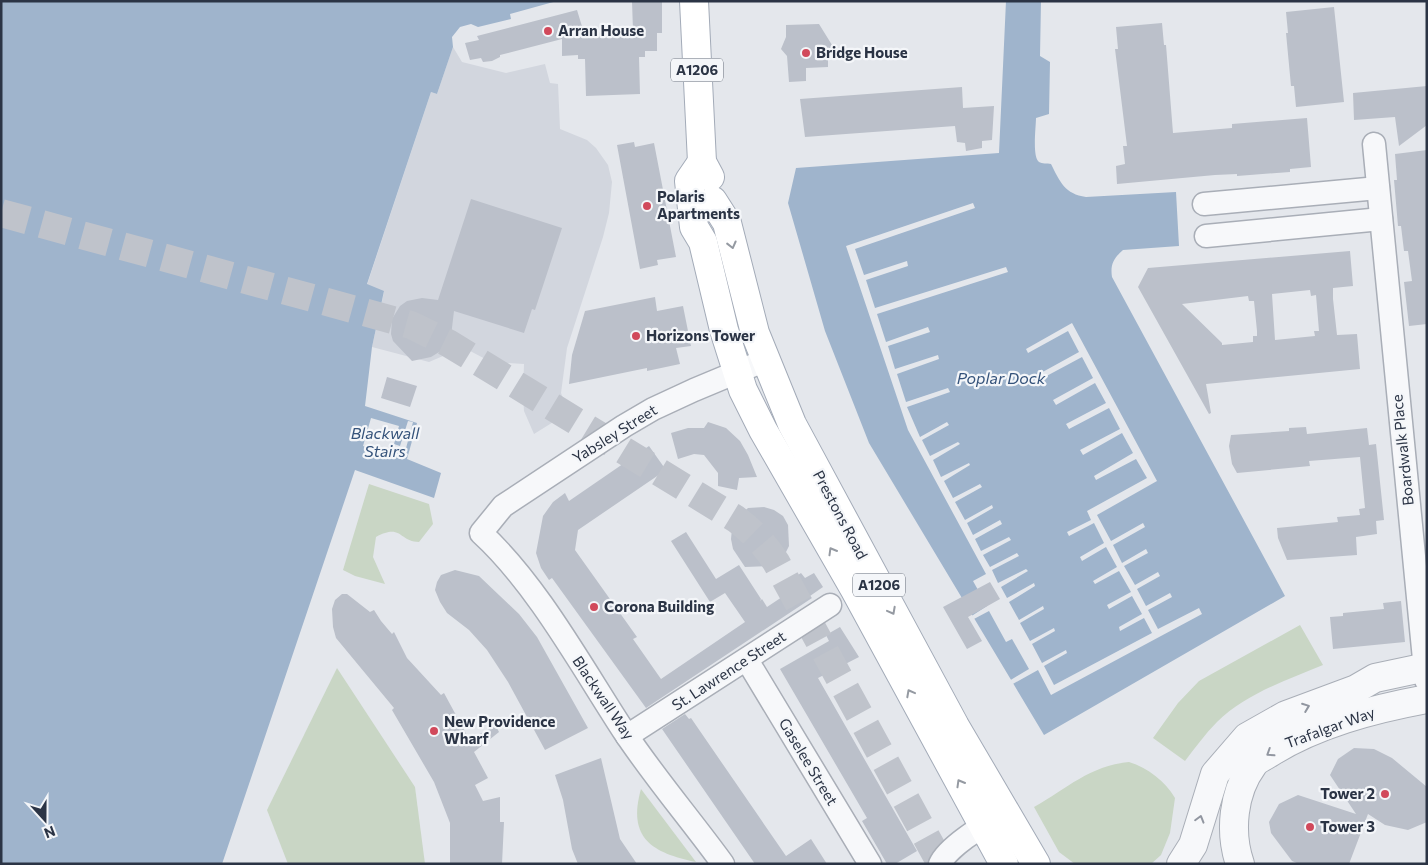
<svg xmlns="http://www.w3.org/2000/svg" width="1428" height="865" font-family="Commissioner,sans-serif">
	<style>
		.built { fill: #d2d6de }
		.green { fill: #c9d6c5 }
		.water { fill: #9fb4cc }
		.pier { fill: #e4e7ec }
		.building { fill: #bbc0ca; fill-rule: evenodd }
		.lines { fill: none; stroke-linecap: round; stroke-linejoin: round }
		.trunk-tunnel { stroke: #bfc3cb; stroke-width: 28; stroke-dasharray: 28 14; stroke-linecap: butt }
		.minor-casing { stroke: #a9aeb7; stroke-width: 25 }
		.tertiary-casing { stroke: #a9aeb7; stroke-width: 30 }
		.primary-casing { stroke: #a3abb8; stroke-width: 30 }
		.minor { stroke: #f7f8fa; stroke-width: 22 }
		.tertiary { stroke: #f7f8fa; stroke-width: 28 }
		.primary { stroke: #fff; stroke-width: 28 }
		.oneway { stroke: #959aa2 }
		.oneway2 { stroke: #9196a0 }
		.poi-dot { fill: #d1495b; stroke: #f4f6f9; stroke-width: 2 }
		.labels { text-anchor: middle; stroke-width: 4.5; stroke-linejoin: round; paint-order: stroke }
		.shield { fill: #f4f6f9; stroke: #676e7b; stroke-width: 1 }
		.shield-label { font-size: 14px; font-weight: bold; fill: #2b3445 }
		.poi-label { font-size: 15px; font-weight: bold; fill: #2b3445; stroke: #f4f6f9; text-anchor: start }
		.street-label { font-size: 15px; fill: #2b3445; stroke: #f4f6f9 }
		.water-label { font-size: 16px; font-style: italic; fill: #34527a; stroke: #f4f6f9 }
	</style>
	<rect width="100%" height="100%" fill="#e4e7ec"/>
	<polygon class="built" points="453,47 462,62 506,73 545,64 550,83 558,84 560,129 587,140 596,148 608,165 612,182 609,213 603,237 567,348 561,393 566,406 571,411 534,434 524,411 523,395 524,364 491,362 455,343 443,356 429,362 372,347 384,292 367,285 431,92 437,94"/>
	<g class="green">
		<path d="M 369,484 L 429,504 L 433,524 L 419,542 C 399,542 402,523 376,537 L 373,557 L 385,584 L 355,576 L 343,570 Z"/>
		<path d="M 1300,625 L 1323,665 C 1287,680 1245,694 1217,722 C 1205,734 1195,748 1185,761 L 1153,738 L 1178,703 L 1199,681 Z"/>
		<polygon points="337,668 415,787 425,864 288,864 267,810"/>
		<path d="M 1129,762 C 1148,768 1165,781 1175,798 L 1170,833 L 1161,855 L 1151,864 L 1075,864 L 1059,852 L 1034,807 C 1068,788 1089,766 1129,762 Z"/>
		<path d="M 641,789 L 696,862 C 652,853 627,838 641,789 Z"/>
	</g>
	<g class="water">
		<polygon points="1,1 557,1 510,14 511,19 478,27 471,24 460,27 452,37 453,47 437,94 431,92 367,284 384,291 372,347 365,406 417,423 407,459 441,473 434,498 355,470 222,864 1,864"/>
		<path d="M 1006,1 L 1041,1 L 1040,56 L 1050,62 L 1049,114 L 1036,118 C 1036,127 1032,157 1039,162 C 1042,164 1047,163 1051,164 C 1060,182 1065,194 1086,197 L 1176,192 L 1179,246 L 1123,250 C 1114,258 1110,264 1112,277 L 1285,596 L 1044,735 L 869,443 L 825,331 L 788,203 L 796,168 L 999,153 Z"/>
	</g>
	<g class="pier">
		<polygon points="973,203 975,208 855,249 864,275 907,261 908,266 866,280 875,308 1006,267 1008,272 877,314 886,342 928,327 930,332 888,346 895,369 938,355 939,359 897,374 906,402 948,388 950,392 907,407 920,437 947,422 949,425 922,440 930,456 958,442 960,444 933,460 941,477 969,463 970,465 944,481 953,498 980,484 982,487 955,502 965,520 992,505 993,508 967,523 973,535 1000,520 1002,524 975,539 981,551 1009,537 1011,540 983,555 990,567 1017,553 1019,556 992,570 998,583 1026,569 1028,571 1001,587 1007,598 1034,583 1035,586 1009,602 1019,620 1043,606 1044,609 1020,623 1030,641 1054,628 1055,631 1032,644 1042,663 1066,650 1067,653 1044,666 1054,685 1152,633 1144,618 1120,631 1119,627 1142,614 1132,596 1109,609 1107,605 1131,592 1119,571 1095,584 1093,581 1117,567 1106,547 1082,561 1080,557 1104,543 1094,523 1069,536 1067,532 1091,520 1087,511 1147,478 1136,459 1096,480 1094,476 1133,453 1122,433 1083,455 1080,450 1120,429 1109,408 1069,429 1066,424 1106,403 1095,383 1056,405 1053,400 1093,378 1082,357 1041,379 1039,374 1079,352 1068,331 1028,353 1026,349 1072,323 1157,481 1097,515 1111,541 1143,523 1145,527 1113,545 1122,563 1146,549 1148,553 1124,566 1135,585 1158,572 1160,576 1137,589 1146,606 1170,593 1172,597 1148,610 1158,629 1199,608 1202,614 1051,695 1038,670 1011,685 1009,681 1029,669 1012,639 1006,642 989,611 972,620 970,617 987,606 973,581 986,574 908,430 846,246"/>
		<polygon points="371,418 399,426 394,444 400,446 408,421 413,422 405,452 408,454 407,457 404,456 402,460 398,450 392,449 391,454 363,446"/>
	</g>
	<g class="building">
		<polygon points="632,1 662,1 662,33 657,33 657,51 645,51 645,57 639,57 640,94 586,96 585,59 578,59 578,55 562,56 562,39 500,55 500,57 492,61 483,62 481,58 470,60 465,43 479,40 477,36 577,10 584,33 633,31"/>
		<polygon points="1334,7 1344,102 1296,107 1294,86 1291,86 1286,33 1288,33 1286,12"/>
		<polygon points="1162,23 1164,45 1166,45 1173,133 1232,128 1232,124 1307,118 1311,167 1290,169 1290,172 1237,176 1237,174 1215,175 1117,184 1116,166 1125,164 1123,146 1127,146 1115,49 1118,49 1116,27"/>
		<polygon points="819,24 832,45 828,56 828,67 806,68 806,81 789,82 787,56 781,49 786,37 786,25"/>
		<polygon points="1427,86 1427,125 1399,146 1395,117 1354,120 1353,93"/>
		<polygon points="962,87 963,108 994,106 992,140 982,141 982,148 966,151 965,143 957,142 955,126 805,137 800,99"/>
		<polygon points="634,142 635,147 654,143 676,257 657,260 658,265 640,269 617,145"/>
		<polygon points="1427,150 1427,324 1409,326 1404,282 1412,281 1408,251 1404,251 1401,226 1398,226 1394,180 1397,180 1395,154"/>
		<polygon points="471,199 562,228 535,310 532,309 524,333 454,311 451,336 444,349 431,357 412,361 393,341 391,334 392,319 400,306 407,301 422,298 438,300"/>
		<path d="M 1350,251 L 1353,286 L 1333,288 L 1333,299 L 1337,335 L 1357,334 L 1360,369 L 1206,384 L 1211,413 L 1209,414 L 1138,287 L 1148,268 ZM 1310,290 L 1311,296 L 1316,295 L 1319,331 L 1314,331 L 1315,336 L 1275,340 L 1272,294 ZM 1248,296 L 1249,301 L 1254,301 L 1257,331 L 1257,336 L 1253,336 L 1253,342 L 1222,345 L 1222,343 L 1182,304 Z"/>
		<polygon points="655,297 657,311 683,306 691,346 676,348 680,364 647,371 647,368 569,384 572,355 585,311"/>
		<polygon points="387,377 417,386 410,407 381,398"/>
		<polygon points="708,422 726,428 740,441 748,455 757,477 739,478 737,490 718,486 718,473 704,455 694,454 678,459 671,433 688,428 704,428"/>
		<polygon points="1306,427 1307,434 1367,428 1369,445 1376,444 1384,520 1376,521 1377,534 1356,537 1357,555 1287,560 1278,538 1277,528 1338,522 1337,517 1360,515 1359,509 1365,508 1360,457 1309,461 1310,466 1237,473 1232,464 1229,446 1231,435 1289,431 1289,428"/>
		<polygon points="649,446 666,470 578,530 575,550 637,637 633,639 661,679 745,622 725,593 710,602 671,541 686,532 716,579 739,565 761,599 760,601 762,599 767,607 794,589 789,581 801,573 805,578 814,573 823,587 810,596 812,598 646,708 552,578 549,580 541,568 536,553 543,516 553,502 565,493 569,501"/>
		<polygon points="764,507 774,510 783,516 788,525 789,546 782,560 767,566 745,567 733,549 731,539 732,529 736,519 748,508"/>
		<polygon points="455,570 479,576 519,614 537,637 588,728 545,750 508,682 487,650 469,630 447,613 440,602 435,590 437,582 441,575"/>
		<polygon points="990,582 1000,599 968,617 982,641 967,649 943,607"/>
		<polygon points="342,594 347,594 370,612 374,610 381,621 392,634 394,632 407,658 441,695 444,693 469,739 496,726 499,732 474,752 488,778 475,785 483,801 500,797 500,822 504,822 502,864 450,864 450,823 434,782 392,710 394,708 336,638 333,627 332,609 335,600"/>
		<polygon points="1401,601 1405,642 1333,649 1330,617 1343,616 1343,613 1384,609 1383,603"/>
		<polygon points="840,627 859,657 818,678 917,851 895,864 887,864 862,821 867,818 780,669 829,641 826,635"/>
		<polygon points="685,714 689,719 691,718 786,856 811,839 827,864 755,864 662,729"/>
		<polygon points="1354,748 1374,749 1392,758 1427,787 1427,822 1408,830 1385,825 1368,814 1349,864 1299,864 1292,861 1271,833 1269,822 1279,804 1298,795 1356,814 1330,775 1338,759"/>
		<polygon points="601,758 620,839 637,864 578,864 572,849 563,800 555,775"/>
	</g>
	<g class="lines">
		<path class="trunk-tunnel" d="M 1,213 L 411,325 L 448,343 L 736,519 C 753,532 765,545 776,562 L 941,864"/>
		<defs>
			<g id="minor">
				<polyline points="1374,144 1426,680"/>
				<polyline points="1204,204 1378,188"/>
				<polyline points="1206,236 1381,219"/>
				<polyline points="747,660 870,864"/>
				<polyline points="627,736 830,605"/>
				<path d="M 723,864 C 691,820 655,778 625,733 C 583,669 537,584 481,533 L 503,506 L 624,426 L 653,409 L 694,390 L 766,360"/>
				<path d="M 940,864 C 946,850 983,822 998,822"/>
			</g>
			<g id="tertiary">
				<polyline points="1181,864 1193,845 1215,774 1247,737 1286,715 1356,689 1375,678 1427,667"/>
				<path d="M 1240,864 C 1229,832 1233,792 1253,765 C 1256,760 1263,757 1268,754 C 1315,724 1373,709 1427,699"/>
			</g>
			<g id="primary">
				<polyline points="694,1 702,162 710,177"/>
				<polyline points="702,162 689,181 694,227 703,242 724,330 743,390 763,430 855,590 1004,864"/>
				<polyline points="713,201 727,223 755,333 792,424 955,726 1036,864"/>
			</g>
		</defs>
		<use href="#minor" class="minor-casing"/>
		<use href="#tertiary" class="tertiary-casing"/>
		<use href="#primary" class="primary-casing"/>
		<use href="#minor" class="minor"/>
		<use href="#tertiary" class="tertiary"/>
		<use href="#primary" class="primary"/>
	</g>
	<defs><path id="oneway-chevron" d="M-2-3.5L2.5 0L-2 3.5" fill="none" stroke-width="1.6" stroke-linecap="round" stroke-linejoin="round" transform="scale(1.25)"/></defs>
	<g class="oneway">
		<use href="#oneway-chevron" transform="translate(732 245) rotate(76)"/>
		<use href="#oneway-chevron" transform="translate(832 551) rotate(-120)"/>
		<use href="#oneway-chevron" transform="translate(892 611) rotate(62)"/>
		<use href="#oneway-chevron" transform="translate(910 693) rotate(-118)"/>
		<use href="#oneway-chevron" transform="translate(960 783) rotate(-120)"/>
	</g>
	<g class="oneway2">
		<use href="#oneway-chevron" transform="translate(1306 707) rotate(-21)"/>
		<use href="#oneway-chevron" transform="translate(1270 753) rotate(147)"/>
		<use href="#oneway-chevron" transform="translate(1200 819) rotate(-74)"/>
	</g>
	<g class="poi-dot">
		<circle cx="548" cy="31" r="5"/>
		<circle cx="806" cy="53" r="5"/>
		<circle cx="647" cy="206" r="5"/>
		<circle cx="636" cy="336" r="5"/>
		<circle cx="594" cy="607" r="5"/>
		<circle cx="434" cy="731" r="5"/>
		<circle cx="1385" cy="794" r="5"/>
		<circle cx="1310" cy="827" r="5"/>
	</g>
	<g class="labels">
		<g class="shield">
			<rect x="671" y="58.5" width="52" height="23" rx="4"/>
			<rect x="853" y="573.5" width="52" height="23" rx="4"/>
		</g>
		<g class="shield-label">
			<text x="697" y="75">A1206</text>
			<text x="879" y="590">A1206</text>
		</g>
		<g class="poi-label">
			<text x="558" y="36">Arran House</text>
			<text x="816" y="58">Bridge House</text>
			<text x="657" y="202">Polaris<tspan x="657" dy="17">Apartments</tspan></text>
			<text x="646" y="341">Horizons Tower</text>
			<text x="604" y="612">Corona Building</text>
			<text x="444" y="727">New Providence<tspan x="444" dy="17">Wharf</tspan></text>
			<text x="1375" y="799" text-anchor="end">Tower 2</text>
			<text x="1320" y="832">Tower 3</text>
		</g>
		<g class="street-label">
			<text transform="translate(615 434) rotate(-32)" y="5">Yabsley Street</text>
			<text transform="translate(1403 450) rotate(-96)" y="5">Boardwalk Place</text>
			<text transform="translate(840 515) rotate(62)" y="5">Prestons Road</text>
			<text transform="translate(729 671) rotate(-33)" y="5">St. Lawrence Street</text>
			<text transform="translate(603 698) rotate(56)" y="5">Blackwall Way</text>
			<text transform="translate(1330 728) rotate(-20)" y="5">Trafalgar Way</text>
			<text transform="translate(808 762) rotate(59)" y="5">Gaselee Street</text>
		</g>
		<g class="water-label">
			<text x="1001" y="384">Poplar Dock</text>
			<text x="385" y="439">Blackwall<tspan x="385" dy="18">Stairs</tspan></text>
		</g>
	</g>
	<rect width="1428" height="865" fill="none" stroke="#2b3445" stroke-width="5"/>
	<g transform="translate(45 820) rotate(159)" stroke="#f4f6f9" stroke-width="4" paint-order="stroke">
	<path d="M0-4L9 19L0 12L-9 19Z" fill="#2b3445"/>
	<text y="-8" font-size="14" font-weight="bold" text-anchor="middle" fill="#2b3445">N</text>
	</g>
</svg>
